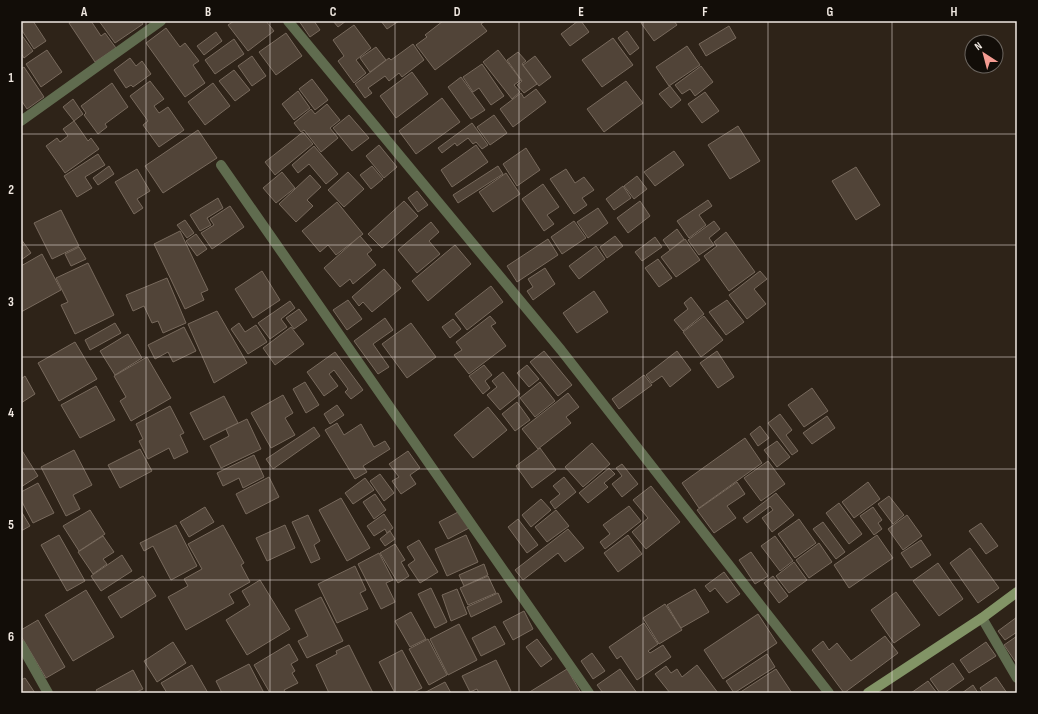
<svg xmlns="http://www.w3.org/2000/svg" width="1038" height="714" font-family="'Sofia Sans Condensed',sans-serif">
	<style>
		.building { fill: #514438; stroke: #786a5d }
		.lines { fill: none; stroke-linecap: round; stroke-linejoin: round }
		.street { stroke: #606c4f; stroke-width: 10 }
		.secondary { stroke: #829466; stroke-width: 10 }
		.grid { fill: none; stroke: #f0e8e1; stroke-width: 1; stroke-opacity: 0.55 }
		.neatline { fill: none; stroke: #f0e8e1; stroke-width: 1.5 }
		.grid-label { font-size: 13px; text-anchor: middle; font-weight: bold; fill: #f0e8e1 }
	</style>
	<rect width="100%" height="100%" fill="#2e2318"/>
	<g class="building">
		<polygon points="26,21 33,21 46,41 34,49 21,29 21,24"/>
		<polygon points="73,21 91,21 101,36 105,33 116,48 95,62 69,23"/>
		<polygon points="99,21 141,21 143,24 115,43"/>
		<polygon points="234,21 266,21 274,31 248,51 228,25"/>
		<polygon points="299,21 314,21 320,30 310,37"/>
		<polygon points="333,21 346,21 338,27"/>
		<polygon points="381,21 399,21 387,29"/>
		<polygon points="443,21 485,21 481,24 487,31 435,70 416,45 427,37 425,35"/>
		<polygon points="578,21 581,21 589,32 570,46 561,34"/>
		<polygon points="644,21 674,21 677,25 654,41 641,23"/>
		<polygon points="354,25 371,48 356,60 366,73 354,83 338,61 344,56 333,40"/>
		<polygon points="729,26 736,38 706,56 699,44"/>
		<polygon points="166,28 180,47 185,43 199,61 193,65 205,83 185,97 146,43"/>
		<polygon points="627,31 639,48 630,55 618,38"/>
		<polygon points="216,32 222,41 204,55 197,46"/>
		<polygon points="286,33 302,56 276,75 259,52"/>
		<polygon points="21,34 33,51 24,58 21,53"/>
		<polygon points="613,38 633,65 602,87 582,60"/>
		<polygon points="234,39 244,54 215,74 205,60"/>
		<polygon points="413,44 424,60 402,77 399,73 389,81 385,76 368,88 372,93 365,98 355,84 389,58 391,60"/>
		<polygon points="687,46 700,65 669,86 656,67"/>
		<polygon points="376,47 386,60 370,72 360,58"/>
		<polygon points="47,50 62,72 41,87 26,64"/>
		<polygon points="498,50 521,80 514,85 520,92 512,99 483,62"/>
		<polygon points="518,52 526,61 522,64 537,84 524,93 517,85 522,81 507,60"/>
		<polygon points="252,56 266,76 252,86 238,66"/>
		<polygon points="535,56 551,77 539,86 523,65"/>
		<polygon points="130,58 136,66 142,61 151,74 133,87 131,85 126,88 114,70"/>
		<polygon points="482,64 504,96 491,105 479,88 473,92 463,77"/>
		<polygon points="701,66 713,82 695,96 690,89 682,94 675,85"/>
		<polygon points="24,67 44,97 27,109 21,100 21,69"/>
		<polygon points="234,70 250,90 235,101 219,81"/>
		<polygon points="412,72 428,94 396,118 380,96"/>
		<polygon points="461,77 485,110 471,119 448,87"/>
		<polygon points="312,79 328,100 315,110 299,89"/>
		<polygon points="150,81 164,99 154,106 159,113 168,107 184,130 159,147 143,125 148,121 130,96"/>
		<polygon points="626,81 643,103 604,132 587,109"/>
		<polygon points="112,83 128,107 105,124 107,127 98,134 84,115 86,113 81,106"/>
		<polygon points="213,83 230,106 205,125 188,102"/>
		<polygon points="670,86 681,100 671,108 659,94"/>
		<polygon points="536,89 546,102 513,127 500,109 521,93 524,98"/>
		<polygon points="298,91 310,108 294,120 282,104"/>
		<polygon points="705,92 719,111 702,123 688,104"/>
		<polygon points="442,98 460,122 416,154 399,131"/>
		<polygon points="73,99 83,114 74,121 63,107"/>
		<polygon points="327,104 340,120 330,128 338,138 321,152 304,130 301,132 294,123 311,109 315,114"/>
		<polygon points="349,115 369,138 352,151 333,128"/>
		<polygon points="494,115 507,133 490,145 477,127"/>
		<polygon points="74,121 88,141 91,138 99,149 65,173 46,146 57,138 60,142 68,136 63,129"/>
		<polygon points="472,123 488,145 482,149 476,142 473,144 468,138 457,146 455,143 442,153 438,148"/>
		<polygon points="738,126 760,161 730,179 708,145"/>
		<polygon points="198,130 217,158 163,193 145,166"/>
		<polygon points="303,132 313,144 275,175 265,162"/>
		<polygon points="379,145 397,167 384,178 366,156"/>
		<polygon points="476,145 488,162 452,187 441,170"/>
		<polygon points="314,146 338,174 326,184 309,164 298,173 292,165"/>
		<polygon points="526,148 540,170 517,186 503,164"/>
		<polygon points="674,151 684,165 655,186 644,172"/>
		<polygon points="98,154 105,165 85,177 92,188 77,197 64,176"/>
		<polygon points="109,166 114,174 98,185 93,178"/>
		<polygon points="372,166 383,179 371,189 360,175"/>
		<polygon points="498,166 503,174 458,203 453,195"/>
		<polygon points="856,167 880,205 856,220 832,181"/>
		<polygon points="137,169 150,191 137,199 143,208 134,214 115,182"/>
		<polygon points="566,169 575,183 584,177 594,190 582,198 587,205 574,214 550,179"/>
		<polygon points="282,172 295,188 276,203 263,188"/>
		<polygon points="348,172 364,189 344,207 328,190"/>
		<polygon points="506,173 520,194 493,212 479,192"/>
		<polygon points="310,175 321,187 307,200 313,206 296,222 279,204"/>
		<polygon points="637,176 647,189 634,199 624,186"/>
		<polygon points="543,184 559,207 547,215 554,224 544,231 522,199"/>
		<polygon points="623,186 631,198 614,210 606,199"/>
		<polygon points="417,191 428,205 418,212 408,198"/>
		<polygon points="218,198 223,208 207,218 211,225 200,231 190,215"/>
		<polygon points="708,200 712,206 699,215 706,225 689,238 677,221"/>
		<polygon points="404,201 418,216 382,248 368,234"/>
		<polygon points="640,201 650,216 628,233 617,218"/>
		<polygon points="337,202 363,234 336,255 328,245 320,252 302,231"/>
		<polygon points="230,206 244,227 212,249 201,233 214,225 210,219"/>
		<polygon points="598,208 608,223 588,238 577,222"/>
		<polygon points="61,210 79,246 52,259 34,223"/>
		<polygon points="185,220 194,233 187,238 177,225"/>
		<polygon points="574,221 586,238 562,254 551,237"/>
		<polygon points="714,221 720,229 709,238 714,245 699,255 688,240"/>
		<polygon points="431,222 439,232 429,241 440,254 417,273 398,250"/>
		<polygon points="677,229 684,239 670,250 663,240"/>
		<polygon points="180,231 208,290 201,293 204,300 185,309 154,244"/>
		<polygon points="726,232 755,272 729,291 704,256 717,246 714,242"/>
		<polygon points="196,234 207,249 197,256 186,241"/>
		<polygon points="360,236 372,250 367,254 376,265 353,284 350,279 340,287 324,268"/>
		<polygon points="615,236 623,246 607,258 600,247"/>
		<polygon points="655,237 662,247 642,261 635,252"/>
		<polygon points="21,239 31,253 21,260"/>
		<polygon points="548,239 558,255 517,282 507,266"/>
		<polygon points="685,239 700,260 676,277 661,257"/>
		<polygon points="455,245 471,264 428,301 412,281"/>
		<polygon points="596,246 605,259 579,279 569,266"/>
		<polygon points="79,247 86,259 71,266 65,254"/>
		<polygon points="42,254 61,290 21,312 21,266"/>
		<polygon points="658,259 672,278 659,287 645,268"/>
		<polygon points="88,263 114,315 75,334 61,305 68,302 56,278"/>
		<polygon points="545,268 555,284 533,300 527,291 533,287 528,279"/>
		<polygon points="384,269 401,288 372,312 363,302 359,306 352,297"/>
		<polygon points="262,271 280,300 253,318 235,289"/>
		<polygon points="760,271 767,279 754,289 766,304 747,319 729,295"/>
		<polygon points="167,278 186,323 163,333 158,321 152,323 144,306 133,311 126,295"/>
		<polygon points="491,286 503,302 467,330 455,314"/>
		<polygon points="594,291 608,312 577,333 563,313"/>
		<polygon points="691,297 704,314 683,331 674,320 688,309 684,303"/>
		<polygon points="348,300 362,319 347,330 333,310"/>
		<polygon points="727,300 744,322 726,335 709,312"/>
		<polygon points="290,301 295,308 281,319 287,327 270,339 258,323"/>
		<polygon points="299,309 307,320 294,329 286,318"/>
		<polygon points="217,311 247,363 214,383 188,324"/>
		<polygon points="490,316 496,323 491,326 506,346 469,374 454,355 462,350 456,342"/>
		<polygon points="704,316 723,340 701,357 683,332"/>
		<polygon points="385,318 393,330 373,344 389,367 378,374 354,341"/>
		<polygon points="453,319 461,329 450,338 442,327"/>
		<polygon points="115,323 121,333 90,350 85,340"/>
		<polygon points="239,323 245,332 256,325 267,342 248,354 231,329"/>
		<polygon points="411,323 436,357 407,378 382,344"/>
		<polygon points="184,327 196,351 173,362 168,352 155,359 148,345"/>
		<polygon points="291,327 304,344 275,365 263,348"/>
		<polygon points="128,334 142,358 115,375 100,351"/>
		<polygon points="75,342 97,379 59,401 38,363"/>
		<polygon points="544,351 572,385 558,396 530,362"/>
		<polygon points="677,351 691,370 670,387 662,376 652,383 646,375"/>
		<polygon points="717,351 734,377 718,388 700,363"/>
		<polygon points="335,352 363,390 351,399 345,392 348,389 334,370 329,374 338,386 324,396 307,372"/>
		<polygon points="147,357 171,398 131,421 120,401 126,397 114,376"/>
		<polygon points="484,365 492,375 485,381 490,388 483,394 469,376"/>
		<polygon points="527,365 539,379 529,387 517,373"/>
		<polygon points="503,372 520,394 500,410 487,395 497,387 492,381"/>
		<polygon points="644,375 652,385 619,409 612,399"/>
		<polygon points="25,376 35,394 21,403 21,379"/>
		<polygon points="305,382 319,405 306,413 293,389"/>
		<polygon points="540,382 555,401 535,417 520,398"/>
		<polygon points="96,386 115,420 80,438 61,405"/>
		<polygon points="812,388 828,411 804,427 788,405"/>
		<polygon points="568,393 579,407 566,417 571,423 538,449 522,429"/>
		<polygon points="283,395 293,413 285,418 295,435 271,448 251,413"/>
		<polygon points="224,396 238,423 204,440 190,413"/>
		<polygon points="517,402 530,420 515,431 502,414"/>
		<polygon points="337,405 344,415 330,424 324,414"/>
		<polygon points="170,406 184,433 180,435 188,452 174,459 169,448 148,459 139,441 143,439 136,424"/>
		<polygon points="488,407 507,430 473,458 454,435"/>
		<polygon points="780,414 792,430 786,435 798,451 792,455 768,423"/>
		<polygon points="827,416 835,428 812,444 803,433"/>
		<polygon points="247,419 261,449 221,468 210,446 229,436 226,429"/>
		<polygon points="337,423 344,435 361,424 374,447 385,441 390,449 363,466 367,472 355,479 325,430"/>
		<polygon points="760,426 769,438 758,446 750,434"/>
		<polygon points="314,427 320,436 273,469 266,459"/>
		<polygon points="745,438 762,463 699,508 682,483"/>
		<polygon points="777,441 790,457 777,467 764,450"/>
		<polygon points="592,443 610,464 583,487 565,467"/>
		<polygon points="540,448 556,470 532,488 516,466"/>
		<polygon points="21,449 38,476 21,487"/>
		<polygon points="140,449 152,471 120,488 108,465"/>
		<polygon points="74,450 92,485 73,495 80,509 66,516 41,467"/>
		<polygon points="408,451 420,468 410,475 416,484 401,494 392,481 399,477 389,464"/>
		<polygon points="254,455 264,477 243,488 239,478 223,486 217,473"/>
		<polygon points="768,461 785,484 761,501 744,478"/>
		<polygon points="622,464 638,484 622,497 612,484 622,476 616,468"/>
		<polygon points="609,468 615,474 604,483 608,487 588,503 579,493"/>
		<polygon points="380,474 394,493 384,501 370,481"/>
		<polygon points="269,477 279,497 246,514 236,494"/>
		<polygon points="564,477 576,492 555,509 550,502 560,494 553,486"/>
		<polygon points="365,478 374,490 353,504 345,493"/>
		<polygon points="737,482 745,494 727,506 736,518 714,533 697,510"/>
		<polygon points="868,482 880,499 854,518 842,502"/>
		<polygon points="38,483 54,513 33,523 21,500 21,492"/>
		<polygon points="651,486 680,522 646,549 632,532 648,518 633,500"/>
		<polygon points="776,493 794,515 772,532 762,518 773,510 770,506 747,523 743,518"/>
		<polygon points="375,494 386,510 374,519 363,502"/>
		<polygon points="889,496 904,515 893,524 878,504"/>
		<polygon points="341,498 370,548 347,561 319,510"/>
		<polygon points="541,499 551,510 531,527 522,515"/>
		<polygon points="839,503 862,534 849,544 826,513"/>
		<polygon points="629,506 641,521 605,549 600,542 610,534 603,525"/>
		<polygon points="205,507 214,522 189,537 180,522"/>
		<polygon points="873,507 882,520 878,523 882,529 874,535 860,516"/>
		<polygon points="90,510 105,534 79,551 63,526"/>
		<polygon points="556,510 569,526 547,542 535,527"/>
		<polygon points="21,511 30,526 21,531"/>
		<polygon points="460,511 469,528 448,539 439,522"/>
		<polygon points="384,514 393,528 387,533 385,529 374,536 367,526"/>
		<polygon points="308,515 320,541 314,545 320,559 311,563 292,522"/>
		<polygon points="907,515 922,536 903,550 888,529"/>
		<polygon points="518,519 538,545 527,553 508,527"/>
		<polygon points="799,519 816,543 795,558 778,534"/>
		<polygon points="823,522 845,552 836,559 813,529"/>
		<polygon points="981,523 998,546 986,554 969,531"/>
		<polygon points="176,525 197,566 171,580 153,546 144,551 140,543"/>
		<polygon points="223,525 244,563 241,565 250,582 229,594 234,603 186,630 168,597 188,586 184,579 202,569 188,544"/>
		<polygon points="285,525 295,548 267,561 256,538"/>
		<polygon points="568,529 584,548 565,562 558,553 523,580 515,570"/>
		<polygon points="390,531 395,539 385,546 380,539"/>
		<polygon points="59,535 85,581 67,591 41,545"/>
		<polygon points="466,535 478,562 447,576 435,549"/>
		<polygon points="628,535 642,554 618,572 604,553"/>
		<polygon points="877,535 893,558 849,588 834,565"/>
		<polygon points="103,536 114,552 103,559 107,564 93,574 78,552"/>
		<polygon points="775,536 793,561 780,571 761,546"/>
		<polygon points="419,540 438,572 420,583 408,565 415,560 407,547"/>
		<polygon points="921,540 931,555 911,568 901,553"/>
		<polygon points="819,543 832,562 809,578 796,560"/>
		<polygon points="395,544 405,560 401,562 409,576 398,583 380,553"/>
		<polygon points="970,548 999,588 978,603 950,563"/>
		<polygon points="751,552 768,576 755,584 739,560"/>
		<polygon points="379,553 393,580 386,583 395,602 381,609 358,564"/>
		<polygon points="122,555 132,571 101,591 91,576"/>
		<polygon points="794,562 807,580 789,593 776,576"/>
		<polygon points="938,563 963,599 939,616 913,581"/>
		<polygon points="484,564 488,575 464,586 459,575"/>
		<polygon points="355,566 366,590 360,593 368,609 337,623 318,584"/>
		<polygon points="724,572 740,594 727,603 715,588 710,592 705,586"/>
		<polygon points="143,576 156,596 121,618 108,597"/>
		<polygon points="488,576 496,593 468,605 460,588"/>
		<polygon points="773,576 788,596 779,603 764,583"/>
		<polygon points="260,580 290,629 247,655 226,620 250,605 242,591"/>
		<polygon points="431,588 447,622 435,628 418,594"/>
		<polygon points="457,589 467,614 451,621 442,595"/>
		<polygon points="695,589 709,612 681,628 667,605"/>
		<polygon points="86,590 114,637 73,661 45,615"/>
		<polygon points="896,592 920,625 894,643 871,610"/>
		<polygon points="498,593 502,602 471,617 467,607"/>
		<polygon points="321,597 343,641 307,658 298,641 308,636 295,610"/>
		<polygon points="665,604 682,630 659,644 643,618"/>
		<polygon points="524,611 533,629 513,640 503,622"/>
		<polygon points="411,612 426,639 410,647 395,621"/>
		<polygon points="758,614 777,643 723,679 704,650"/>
		<polygon points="1017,617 1017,632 1005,640 998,631"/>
		<polygon points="38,620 65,667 46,678 21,636 21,630"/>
		<polygon points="644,623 658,644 648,651 650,653 663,645 671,657 637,680 621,656 617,659 609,647"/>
		<polygon points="459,624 477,660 448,675 430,639"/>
		<polygon points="495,626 505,644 481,656 472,638"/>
		<polygon points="885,636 898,653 844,693 812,650 823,641 829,650 837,643 851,661"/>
		<polygon points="1017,636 1017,664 1004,645"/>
		<polygon points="428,639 447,675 429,685 409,649"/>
		<polygon points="537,639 552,659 541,667 526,647"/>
		<polygon points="173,642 186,663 157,682 144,661"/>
		<polygon points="986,642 996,656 969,673 960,660"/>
		<polygon points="289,644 298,660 291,664 295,671 292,673 298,683 284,690 286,693 270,693 254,665"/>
		<polygon points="349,645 373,693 329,693 316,665 337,654 336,651"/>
		<polygon points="402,650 422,688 412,693 395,693 379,662"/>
		<polygon points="592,653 605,671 593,679 581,661"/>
		<polygon points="767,654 775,667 734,693 726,681"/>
		<polygon points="496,660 511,691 507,693 479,693 477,689 470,692 462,676"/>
		<polygon points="953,663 964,679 944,693 940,693 930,679"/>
		<polygon points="249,664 264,693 222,693 216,681"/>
		<polygon points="192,665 208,693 167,693 161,683"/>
		<polygon points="697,665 718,693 670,693 655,674 666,666 671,673 677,669 682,677"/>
		<polygon points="567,669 581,693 528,693"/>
		<polygon points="620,669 637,693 603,693 597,685"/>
		<polygon points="776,669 792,693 739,693"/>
		<polygon points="133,670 143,689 135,693 98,693 96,690"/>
		<polygon points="996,677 1007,693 983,693 980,688"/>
		<polygon points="25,678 35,693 21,693 21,680"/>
		<polygon points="928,681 937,693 911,693"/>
		<polygon points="445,682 451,693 424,693"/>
		<polygon points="973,685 978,693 962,693"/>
	</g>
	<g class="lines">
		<g class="street">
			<polyline points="288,21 561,350 829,693"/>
			<polyline points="21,121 161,21"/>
			<polyline points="221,165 589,693"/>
			<polyline points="982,618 1017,678"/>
			<polyline points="21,645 48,693"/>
		</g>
		<polyline class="secondary" points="868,693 982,618 1017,592"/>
	</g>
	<path class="grid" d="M 146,21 L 146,693M 270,21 L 270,693M 395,21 L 395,693M 519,21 L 519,693M 643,21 L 643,693M 768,21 L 768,693M 892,21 L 892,693M 21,134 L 1017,134M 21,245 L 1017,245M 21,357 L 1017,357M 21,469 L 1017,469M 21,580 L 1017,580"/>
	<rect width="1038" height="714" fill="none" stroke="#120d08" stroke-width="44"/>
	<g transform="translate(984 54) rotate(324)"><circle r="19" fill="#120d08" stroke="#6b655f"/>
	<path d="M0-3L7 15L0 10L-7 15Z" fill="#f59c92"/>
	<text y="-6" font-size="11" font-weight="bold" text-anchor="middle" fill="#f0e8e1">N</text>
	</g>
	<rect x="22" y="22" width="994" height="670" class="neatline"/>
	<g class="grid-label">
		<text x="84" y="16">A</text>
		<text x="208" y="16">B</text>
		<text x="333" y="16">C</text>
		<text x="457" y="16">D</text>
		<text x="581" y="16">E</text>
		<text x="705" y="16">F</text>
		<text x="830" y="16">G</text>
		<text x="954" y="16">H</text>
		<text x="11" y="82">1</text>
		<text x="11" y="194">2</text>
		<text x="11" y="306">3</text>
		<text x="11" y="417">4</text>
		<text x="11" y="529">5</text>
		<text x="11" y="641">6</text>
	</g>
</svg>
